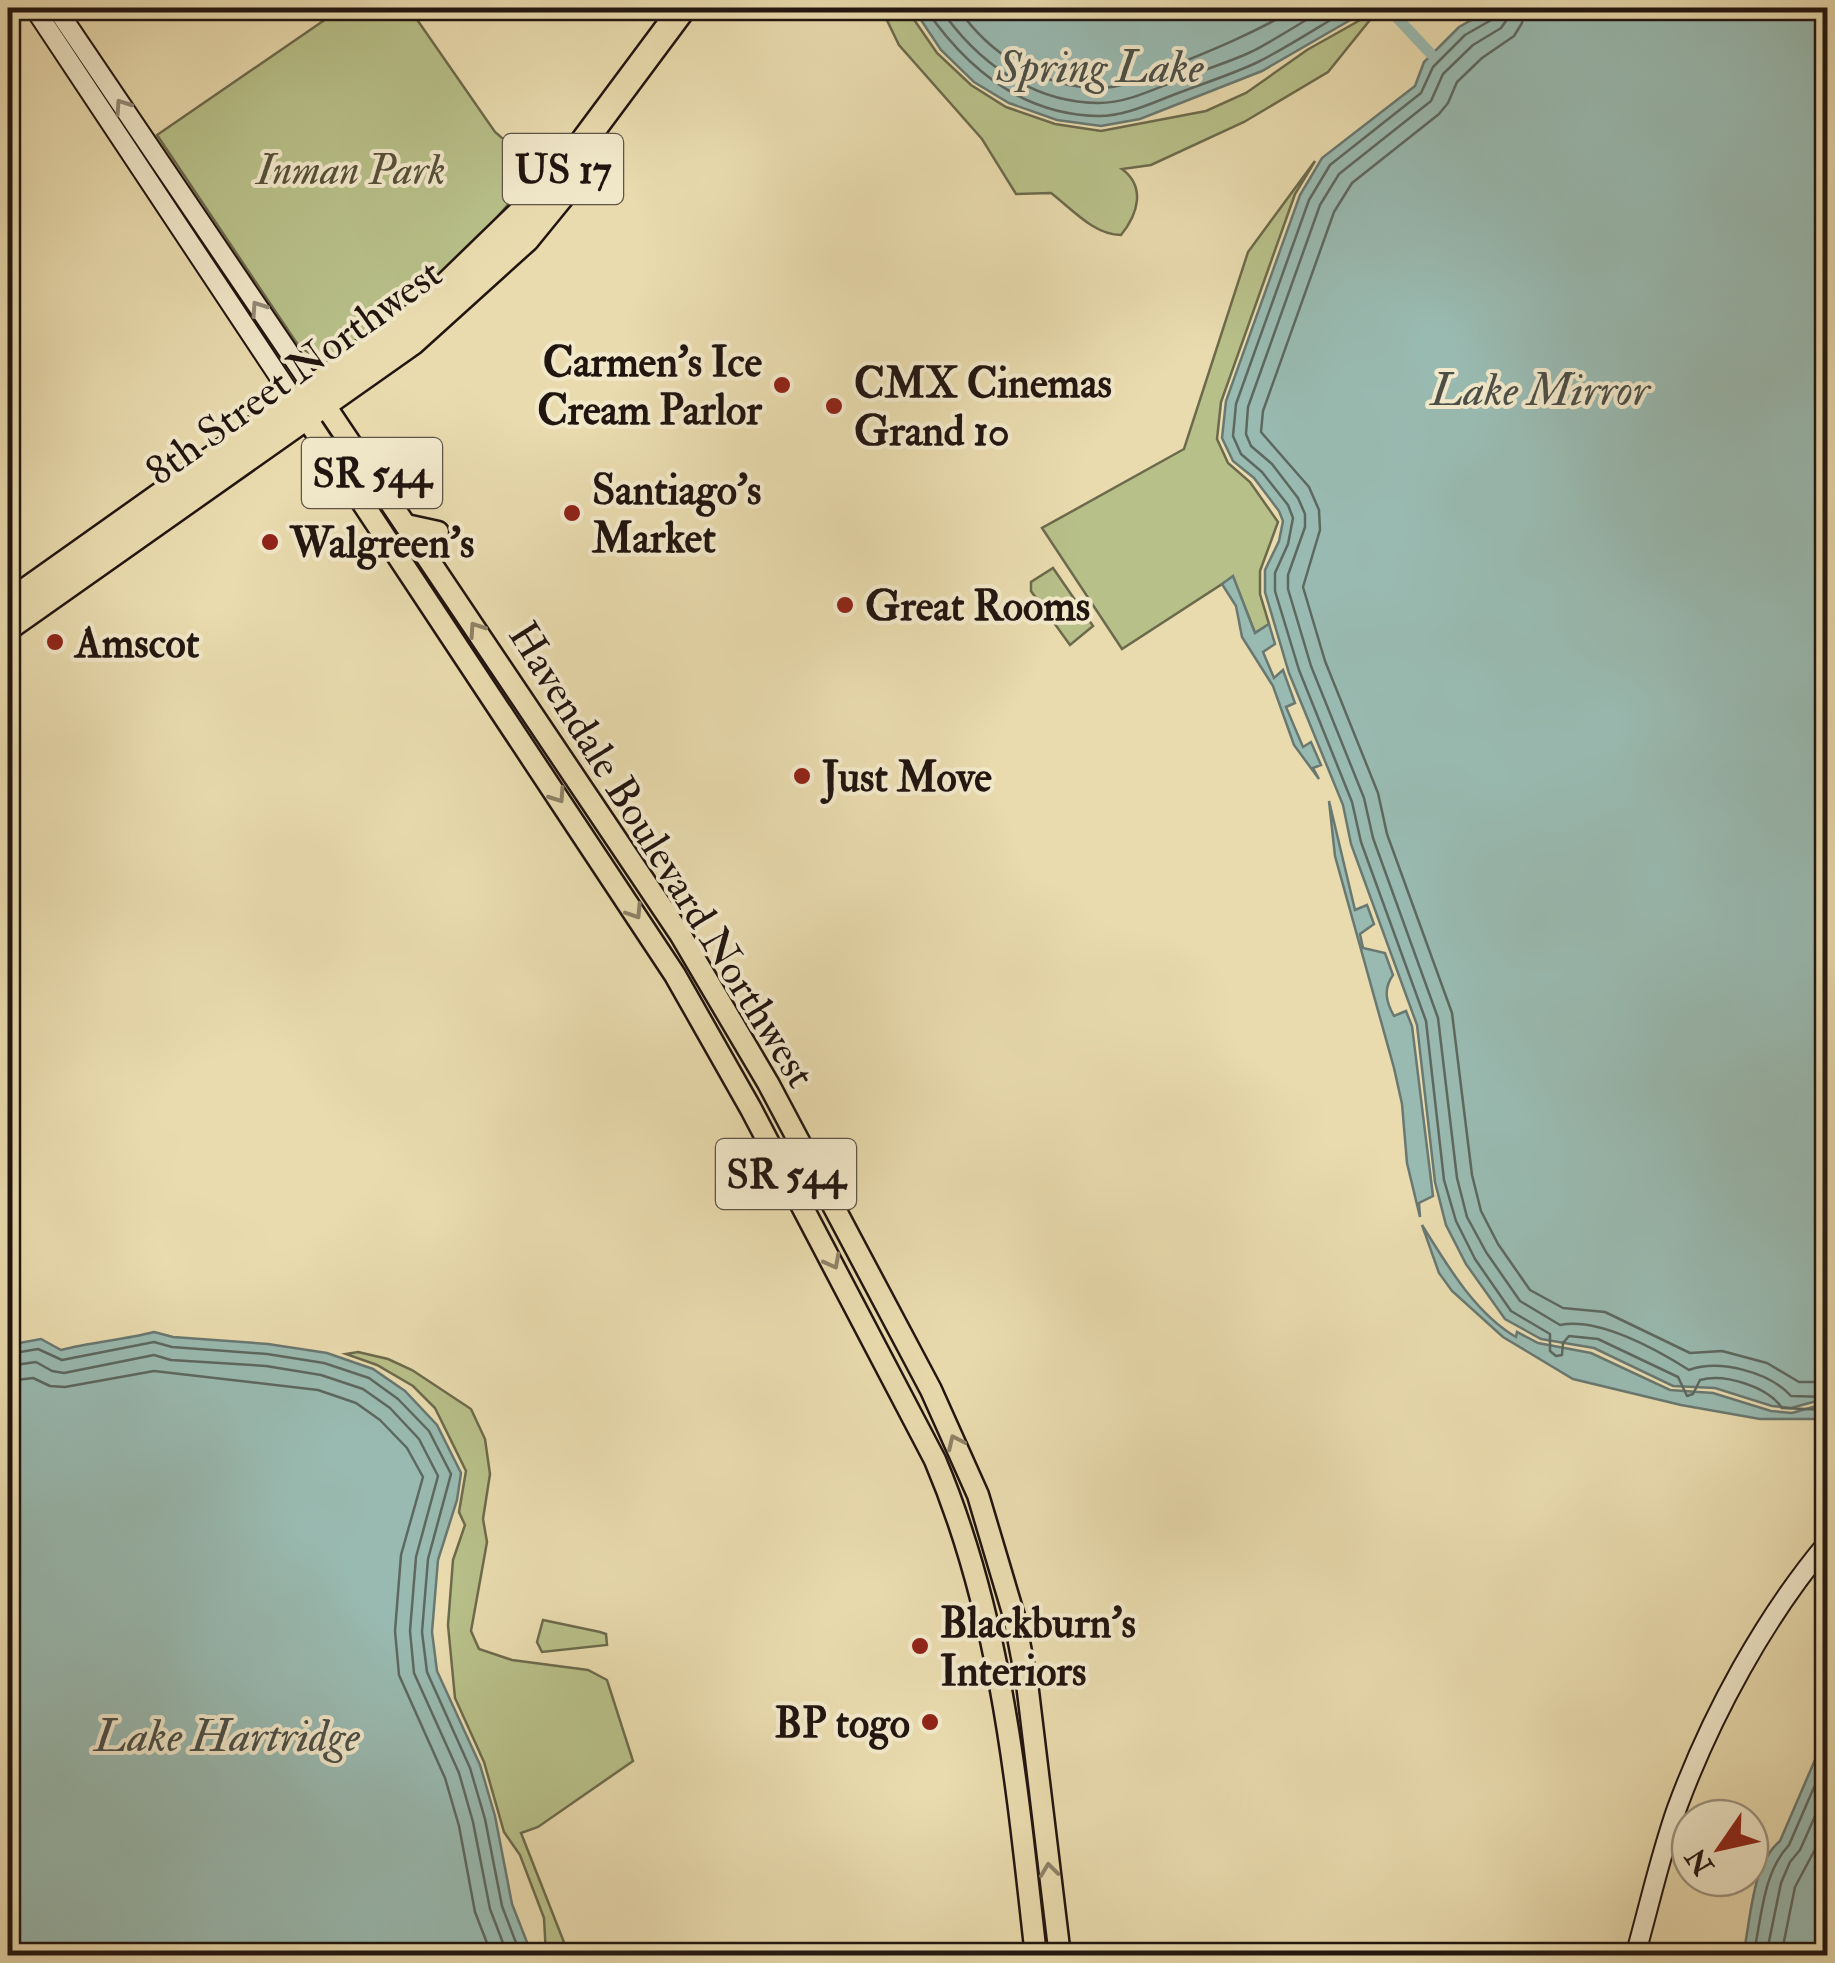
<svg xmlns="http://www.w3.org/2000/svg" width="1835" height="1963" font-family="'IM FELL Double Pica',serif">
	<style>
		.green { fill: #b8c089; stroke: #6c6a4c; stroke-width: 2.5 }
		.water { fill: #99bab1; stroke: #697871; stroke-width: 2.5 }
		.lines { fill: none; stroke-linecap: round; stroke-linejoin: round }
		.shore { stroke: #5d6860; stroke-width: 2.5 }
		.canal { stroke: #99bab1; stroke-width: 11 }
		.secondary-casing { stroke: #211510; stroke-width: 22 }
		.primary-casing { stroke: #211510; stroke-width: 25 }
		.highway-casing { stroke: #211510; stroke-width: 30 }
		.secondary { stroke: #f1e8ca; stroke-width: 18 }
		.primary { stroke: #e9dbae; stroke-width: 20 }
		.highway { stroke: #e9dbae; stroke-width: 25 }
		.oneway { stroke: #938976 }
		.oneway2 { stroke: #8f8267 }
		.poi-dot { fill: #8f2418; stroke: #f1e8ca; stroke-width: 4 }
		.labels { text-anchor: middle; stroke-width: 8; stroke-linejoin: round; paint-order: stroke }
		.shield { fill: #f1e8ca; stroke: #5f5448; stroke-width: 2.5 }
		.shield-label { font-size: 40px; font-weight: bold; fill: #211510 }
		.park-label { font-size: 42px; font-style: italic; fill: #56513a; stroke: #f1e8ca }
		.poi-label { font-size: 42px; font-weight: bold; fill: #211510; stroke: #f1e8ca; text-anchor: start }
		.street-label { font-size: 42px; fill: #211510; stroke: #f1e8ca }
		.water-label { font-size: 45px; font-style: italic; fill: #4b4f48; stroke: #f1e8ca }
	</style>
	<rect width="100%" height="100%" fill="#e9dbae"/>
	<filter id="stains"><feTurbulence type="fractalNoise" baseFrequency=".002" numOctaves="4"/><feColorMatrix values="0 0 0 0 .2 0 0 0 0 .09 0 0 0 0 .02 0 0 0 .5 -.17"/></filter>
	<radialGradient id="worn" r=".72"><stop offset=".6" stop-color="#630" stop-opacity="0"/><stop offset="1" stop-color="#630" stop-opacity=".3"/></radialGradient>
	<g class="green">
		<path d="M 342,8 L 409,8 L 495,132 L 537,168 C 490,231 434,287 371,333 C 359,342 346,355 331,357 C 317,359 305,352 296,342 L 157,135 Z"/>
		<path d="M 881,8 L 906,8 L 937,53 L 971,85 L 1006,107 L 1055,124 L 1101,131 L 1206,111 L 1246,93 L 1307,50 L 1378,10 L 1328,72 L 1244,122 L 1151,165 L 1122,169 C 1146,187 1138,214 1121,235 C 1094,235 1072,209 1051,193 L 1016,194 L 982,139 L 899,45 Z"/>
		<polygon points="1315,161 1295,194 1221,402 1217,439 1228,463 1250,482 1278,522 1260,571 1260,594 1269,624 1255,633 1233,577 1122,649 1042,528 1184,449 1248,252"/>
		<polygon points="1053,568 1093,626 1070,645 1031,591 1031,582"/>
		<polygon points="358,1352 388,1359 412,1370 471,1409 485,1439 490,1474 483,1519 487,1542 471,1631 479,1649 512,1660 588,1670 607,1680 633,1761 538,1827 521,1833 569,1955 546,1955 544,1918 520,1855 504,1832 484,1762 455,1698 448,1625 453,1560 465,1525 459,1512 466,1471 435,1408 413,1386 377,1365 346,1354"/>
		<polygon points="543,1620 600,1632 606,1634 607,1645 542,1652 537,1642"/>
	</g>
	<g class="water">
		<polygon points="913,8 1371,8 1262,71 1140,119 1101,126 1057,120 1009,103 974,82 941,50"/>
		<polygon points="1493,8 1827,8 1828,1398 1791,1408 1772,1406 1715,1388 1673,1386 1594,1348 1541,1339 1505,1319 1466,1264 1446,1225 1435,1182 1417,1025 1351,844 1343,805 1289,673 1265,592 1265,570 1279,541 1283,521 1279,511 1254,478 1233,461 1222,438 1226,401 1300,195 1322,158 1415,86 1424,62 1459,27"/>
		<polygon points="1233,576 1255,633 1269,624 1275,644 1263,652 1274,678 1283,670 1295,703 1286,707 1303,747 1311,742 1321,765 1313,768 1319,779 1294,745 1273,686 1242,637 1236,606 1222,584"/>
		<path d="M 1329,801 L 1355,910 L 1367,905 L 1374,924 L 1360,934 L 1363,948 L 1385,953 L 1393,975 C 1383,989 1386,1002 1394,1016 L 1406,1011 L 1412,1026 L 1433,1196 L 1419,1203 L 1420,1217 L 1407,1163 L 1402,1104 L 1394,1068 L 1335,856 Z"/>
		<path d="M 1422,1225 C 1447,1265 1475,1313 1516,1337 L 1517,1332 L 1538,1343 L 1591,1353 L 1670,1390 L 1713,1393 L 1771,1411 L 1792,1413 L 1827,1403 L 1827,1419 L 1760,1419 L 1681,1405 L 1573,1379 L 1503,1337 L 1452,1291 L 1439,1273 Z"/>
		<path d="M 154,1332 L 173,1337 L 268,1344 L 327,1353 L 373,1369 L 405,1391 L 437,1425 L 461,1473 L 457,1500 L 438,1560 L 432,1632 L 437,1671 L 480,1765 L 495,1816 L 512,1904 L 532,1955 L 8,1955 L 8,1345 L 41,1339 L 61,1350 C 92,1342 123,1340 154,1332 Z"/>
		<path d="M 1827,1732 L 1827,1955 L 1743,1955 C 1751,1921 1751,1865 1780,1841 Z"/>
	</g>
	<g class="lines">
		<g class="shore">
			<path d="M 925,8 C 966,68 1021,115 1099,116 C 1124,116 1150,104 1173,95 C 1201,84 1231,75 1258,62 C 1290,46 1321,25 1351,8"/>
			<path d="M 940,8 C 976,61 1032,103 1099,103 C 1125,103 1150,91 1173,82 C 1199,71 1228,63 1253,51 C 1278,38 1302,22 1326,8"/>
			<path d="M 958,8 C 988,53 1042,88 1099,88 C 1122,88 1144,77 1165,69 C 1211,51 1254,33 1297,8"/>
			<path d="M 1496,8 L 1493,19 L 1465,35 L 1433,67 L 1421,93 L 1330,165 L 1309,200 L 1236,404 L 1233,436 L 1241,454 L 1262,472 L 1288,505 L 1293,518 L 1288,544 L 1275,573 L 1275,591 L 1299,670 L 1352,802 L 1361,842 L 1426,1021 L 1444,1180 L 1456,1221 L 1475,1259 L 1511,1311 L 1550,1334 L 1550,1351 L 1556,1356 L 1562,1355 L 1563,1343 L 1569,1336 L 1598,1339 L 1678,1377 L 1687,1396 L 1693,1394 L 1700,1380 C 1725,1373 1768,1387 1782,1408 L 1828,1410"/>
			<path d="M 1509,8 L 1508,18 L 1501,28 L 1473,45 L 1443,74 L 1431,101 L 1339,174 L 1320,205 L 1248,407 L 1246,434 L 1251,446 L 1272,464 L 1298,498 L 1305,514 L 1305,527 L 1288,575 L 1288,589 L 1311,666 L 1364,798 L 1373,838 L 1438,1018 L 1457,1178 L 1467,1217 L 1486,1252 L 1520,1301 L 1560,1325 C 1598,1317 1656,1349 1689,1370 C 1720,1359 1769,1372 1791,1396 L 1828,1397"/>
			<polyline points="1524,8 1522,23 1514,36 1482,58 1457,82 1448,103 1439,114 1352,183 1334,212 1263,411 1261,432 1309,487 1319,510 1320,530 1303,587 1325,661 1378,793 1387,834 1452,1013 1472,1175 1481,1211 1498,1244 1530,1290 1563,1308 1605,1312 1690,1353 1722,1351 1767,1363 1799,1382 1828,1382"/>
			<polyline points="8,1354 38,1349 62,1360 154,1342 172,1347 267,1354 324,1363 369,1378 398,1399 429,1431 451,1474 428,1559 422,1632 427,1672 470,1768 485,1819 502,1906 521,1956"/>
			<polyline points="8,1366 36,1362 52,1371 64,1373 154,1355 171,1360 266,1366 321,1375 363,1389 390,1408 419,1439 438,1476 416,1557 410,1631 414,1673 459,1773 473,1822 490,1909 508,1956"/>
			<polyline points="8,1381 33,1378 50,1386 65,1387 154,1371 318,1390 356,1403 380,1420 407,1448 423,1477 401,1555 395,1631 399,1675 445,1778 459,1826 475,1912 492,1956"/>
			<path d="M 1753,1956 C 1762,1919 1762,1874 1789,1845 L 1828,1755"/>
			<polyline points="1766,1956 1781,1883 1790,1862 1800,1850 1828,1787"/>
			<polyline points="1781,1956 1795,1887 1828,1825"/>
		</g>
		<polyline class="canal" points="1388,8 1431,54"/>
		<defs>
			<g id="secondary">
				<polyline points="34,8 295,401"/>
				<polyline points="56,8 313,388"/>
				<path d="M 1635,1956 C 1649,1907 1660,1856 1677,1808 C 1711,1716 1764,1618 1828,1542"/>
			</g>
			<g id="primary">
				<polyline points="316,392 680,934 768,1083 931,1390 978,1495 1014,1616 1027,1683 1060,1956"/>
				<path d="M 299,407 L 675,975 L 751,1109 L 935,1460 C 1002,1618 1017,1787 1036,1956"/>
				<polyline points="406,525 438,532 429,559"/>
			</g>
			<g id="highway">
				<polyline points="8,604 418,313 555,180 683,8"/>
				<polyline points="8,627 412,342 526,239 592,158"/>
			</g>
		</defs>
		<use href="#secondary" class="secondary-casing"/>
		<use href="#primary" class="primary-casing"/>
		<use href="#highway" class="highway-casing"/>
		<use href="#secondary" class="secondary"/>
		<use href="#primary" class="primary"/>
		<use href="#highway" class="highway"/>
	</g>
	<defs><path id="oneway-chevron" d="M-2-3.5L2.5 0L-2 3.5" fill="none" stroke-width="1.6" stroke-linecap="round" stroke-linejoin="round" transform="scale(2.5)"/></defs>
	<g class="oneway">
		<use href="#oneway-chevron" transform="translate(122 106) rotate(-124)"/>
		<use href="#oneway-chevron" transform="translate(258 308) rotate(-124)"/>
	</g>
	<g class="oneway2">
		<use href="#oneway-chevron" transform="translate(476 629) rotate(-124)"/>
		<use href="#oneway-chevron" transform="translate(558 796) rotate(56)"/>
		<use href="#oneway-chevron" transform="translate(635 912) rotate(57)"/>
		<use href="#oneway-chevron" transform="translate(833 1262) rotate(62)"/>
		<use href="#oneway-chevron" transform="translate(955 1442) rotate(-115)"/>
		<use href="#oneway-chevron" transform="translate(1049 1870) rotate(-97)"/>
	</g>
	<g class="poi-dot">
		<circle cx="782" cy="385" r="10"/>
		<circle cx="834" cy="406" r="10"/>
		<circle cx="572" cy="513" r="10"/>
		<circle cx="270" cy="542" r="10"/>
		<circle cx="845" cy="605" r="10"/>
		<circle cx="55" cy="642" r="10"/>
		<circle cx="802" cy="776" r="10"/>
		<circle cx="920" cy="1646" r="10"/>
		<circle cx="930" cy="1722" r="10"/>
	</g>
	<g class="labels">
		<g class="shield">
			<rect x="503" y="134" width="120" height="70" rx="8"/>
			<rect x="302" y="438" width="140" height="70" rx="8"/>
			<rect x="716" y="1139" width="140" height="70" rx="8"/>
		</g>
		<g class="shield-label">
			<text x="563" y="183">US 17</text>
			<text x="372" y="487">SR 544</text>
			<text x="786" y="1188">SR 544</text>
		</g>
		<g class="park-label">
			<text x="351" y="184">Inman Park</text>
		</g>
		<g class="poi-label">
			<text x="762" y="376" text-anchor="end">Carmen's Ice<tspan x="762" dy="48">Cream Parlor</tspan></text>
			<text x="854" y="397">CMX Cinemas<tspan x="854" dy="48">Grand 10</tspan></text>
			<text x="592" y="504">Santiago's<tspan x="592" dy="48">Market</tspan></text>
			<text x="290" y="557">Walgreen's</text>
			<text x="865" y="620">Great Rooms</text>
			<text x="75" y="657">Amscot</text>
			<text x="822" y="791">Just Move</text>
			<text x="940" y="1637">Blackburn's<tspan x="940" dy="48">Interiors</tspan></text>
			<text x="910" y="1737" text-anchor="end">BP togo</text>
		</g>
		<g class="street-label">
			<text transform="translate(293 371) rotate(-36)" y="15">8th Street Northwest</text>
			<text transform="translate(663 854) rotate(58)" y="15">Havendale Boulevard Northwest</text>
		</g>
		<g class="water-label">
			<text x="1100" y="82">Spring Lake</text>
			<text x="1540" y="405">Lake Mirror</text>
			<text x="227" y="1751">Lake Hartridge</text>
		</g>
	</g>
	<rect width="1835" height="1963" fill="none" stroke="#e9dbae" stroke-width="40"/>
	<rect x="10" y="10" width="1815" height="1943" fill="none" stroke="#211510" stroke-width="5"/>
	<rect x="20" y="20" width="1795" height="1923" fill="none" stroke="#211510" stroke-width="2.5"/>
	<g transform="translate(1720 1848) rotate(236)"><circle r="48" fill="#f1e8ca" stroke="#9e9480" stroke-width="2.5"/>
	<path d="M0-8L18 38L0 25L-18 38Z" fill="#8f2418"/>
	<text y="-15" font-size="28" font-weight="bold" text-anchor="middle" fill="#211510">N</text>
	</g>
	<rect width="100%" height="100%" filter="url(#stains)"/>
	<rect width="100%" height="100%" fill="url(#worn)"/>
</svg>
